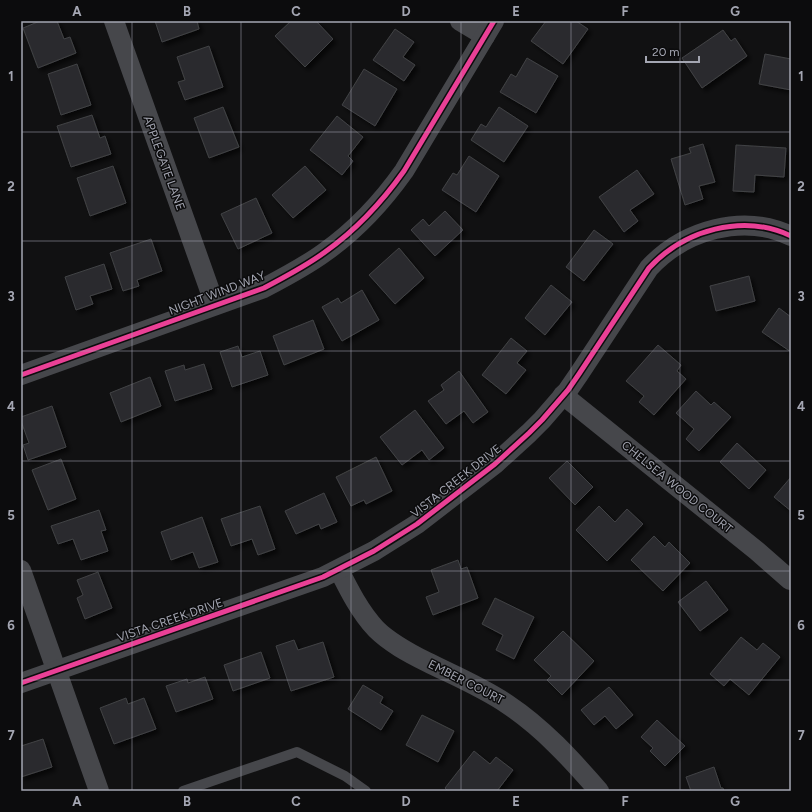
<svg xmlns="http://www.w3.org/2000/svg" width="812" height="812" font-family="Figtree,sans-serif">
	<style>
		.building { fill: #2c2c2e; stroke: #414245; filter: url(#shadow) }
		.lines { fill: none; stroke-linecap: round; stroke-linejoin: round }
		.lane { stroke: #46474b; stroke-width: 10 }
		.street { stroke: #46474b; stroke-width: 20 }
		.cycleway-casing { stroke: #0c0c0d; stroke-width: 8 }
		.cycleway { stroke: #ea4096; stroke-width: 5 }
		.grid { fill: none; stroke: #a4a6b2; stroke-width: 1; stroke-opacity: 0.55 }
		.labels { text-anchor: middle; stroke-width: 3; stroke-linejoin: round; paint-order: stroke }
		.street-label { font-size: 12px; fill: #a4a6b2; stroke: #0c0c0d }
		.neatline { fill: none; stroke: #a4a6b2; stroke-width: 1.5 }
		.grid-label { font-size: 13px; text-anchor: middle; font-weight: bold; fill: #a4a6b2 }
	</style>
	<defs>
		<filter id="shadow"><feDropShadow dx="3.5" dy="3.5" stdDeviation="2" flood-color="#0009"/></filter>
	</defs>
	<rect width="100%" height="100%" fill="#111112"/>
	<g class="building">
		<polygon points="40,21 57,21 64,39 70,37 76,53 38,68 23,28"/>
		<polygon points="155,21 197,21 199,29 162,42"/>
		<polygon points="291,21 316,21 333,39 305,67 275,36"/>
		<polygon points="546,21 576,21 588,29 563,64 531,41"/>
		<polygon points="395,29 414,42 403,57 415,65 404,81 373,60"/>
		<polygon points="723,30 731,41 735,38 747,56 702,88 682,58"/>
		<polygon points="209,46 223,87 185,100 178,82 185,80 177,57"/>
		<polygon points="765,54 791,59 791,90 759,84"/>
		<polygon points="527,58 558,76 536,113 500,92 511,74 516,77"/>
		<polygon points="77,64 91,105 61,115 48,74"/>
		<polygon points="364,69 397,89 375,126 342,105"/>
		<polygon points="223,107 239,147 209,158 194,118"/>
		<polygon points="499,107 528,126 504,162 471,140 481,124 486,127"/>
		<polygon points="92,115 100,138 105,136 111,154 71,167 57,126"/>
		<polygon points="337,116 363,137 348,156 353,161 342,175 310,150"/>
		<polygon points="703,144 715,182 699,186 703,199 685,205 671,159 691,153 689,148"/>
		<polygon points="736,145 786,148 784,177 755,175 754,192 733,191"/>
		<polygon points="469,156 499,176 476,212 442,190 453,173 457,175"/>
		<polygon points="113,166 126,203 90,216 77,178"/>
		<polygon points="305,166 326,190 293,218 272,195"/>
		<polygon points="637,170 654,194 630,210 638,221 624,232 599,197"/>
		<polygon points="256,198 272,233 238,249 221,214"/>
		<polygon points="445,211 463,230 435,256 411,230 423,219 429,226"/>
		<polygon points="594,230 613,244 584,281 566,267"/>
		<polygon points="151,239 162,271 137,280 139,286 123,291 110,253"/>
		<polygon points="399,248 424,278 395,304 369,275"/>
		<polygon points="104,264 112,289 90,296 93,304 76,310 65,277"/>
		<polygon points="749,276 755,301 716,311 710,286"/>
		<polygon points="551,285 572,302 545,335 525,318"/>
		<polygon points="362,290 379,320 342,341 322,307 338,298 341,303"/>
		<polygon points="779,308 791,317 791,352 762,332"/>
		<polygon points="313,320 324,349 284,365 273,336"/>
		<polygon points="511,338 527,351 517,363 526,370 506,394 482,375"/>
		<polygon points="658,345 681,365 677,371 686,379 654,415 639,402 644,396 626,381"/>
		<polygon points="238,346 242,357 260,351 268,375 232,387 220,352"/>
		<polygon points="204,364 212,389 175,401 165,371 184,365 185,370"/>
		<polygon points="459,371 488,412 473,423 464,411 446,424 428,401 444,390 441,385"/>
		<polygon points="150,377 161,406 121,422 110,393"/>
		<polygon points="696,391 711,405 714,402 731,417 699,451 686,439 694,429 676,413"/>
		<polygon points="52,406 66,447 28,460 23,445 29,443 21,421 21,417"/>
		<polygon points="415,410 444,448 429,460 422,450 402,465 380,437"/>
		<polygon points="737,443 766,470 749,489 720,462"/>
		<polygon points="376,457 392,491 366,504 364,500 351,506 336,477"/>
		<polygon points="61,459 76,499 48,510 32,470"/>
		<polygon points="567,461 593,487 575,505 549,478"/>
		<polygon points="791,477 791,511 774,497"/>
		<polygon points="324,493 337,522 321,529 319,524 296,534 285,511"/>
		<polygon points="260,506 275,549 258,555 252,539 231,546 221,519"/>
		<polygon points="599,506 615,522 627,509 643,524 607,561 576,530"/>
		<polygon points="99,510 106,530 101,531 108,551 81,560 73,539 58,544 51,526"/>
		<polygon points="202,517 218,562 199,568 193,552 171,560 161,532"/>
		<polygon points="654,536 665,547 669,542 690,563 663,591 631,560"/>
		<polygon points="458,560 461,569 467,567 478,598 433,615 426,597 439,592 431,570"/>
		<polygon points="98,572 112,608 85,619 77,598 83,595 77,580"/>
		<polygon points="706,581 728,610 700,631 678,602"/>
		<polygon points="495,598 534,617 514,659 496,650 503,635 482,624"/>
		<polygon points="563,631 594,661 562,695 547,680 551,676 534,660"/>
		<polygon points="741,637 757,650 763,643 780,657 749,695 730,679 724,686 710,674"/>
		<polygon points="294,640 298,650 323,642 334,677 291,691 276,646"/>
		<polygon points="261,652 270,678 233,691 224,665"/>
		<polygon points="205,677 213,699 176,712 166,686 187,679 188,683"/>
		<polygon points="363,685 383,697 380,703 393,711 381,730 348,709"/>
		<polygon points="609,687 633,715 616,729 605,716 594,725 581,710"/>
		<polygon points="126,698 128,704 144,698 156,729 114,744 100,708"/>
		<polygon points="422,715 454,731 438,762 406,745"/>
		<polygon points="657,720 685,746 665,766 650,751 653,748 641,737"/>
		<polygon points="43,739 52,767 21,777 21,746"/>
		<polygon points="474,751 490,764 496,757 513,770 497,791 448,791 445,788"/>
		<polygon points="714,767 721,788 723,788 724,791 691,791 686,777"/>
	</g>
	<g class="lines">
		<polyline class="lane" points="183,791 297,752 345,776 366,791"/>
		<g class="street">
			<polyline points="114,21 215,305"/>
			<polyline points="460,21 485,36"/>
			<path d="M 21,375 L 264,288 C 285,277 306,266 325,252 C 356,230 382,202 404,171 L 494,21"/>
			<polyline points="563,395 757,551 790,580"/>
			<polyline points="21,570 99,791"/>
			<path d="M 339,570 C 349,590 360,612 376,629 C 390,643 409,653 427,662 C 453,675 482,687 507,704 C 543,728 571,759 599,791"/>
			<path d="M 21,683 L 323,577 L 374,551 L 417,524 L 495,464 L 529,433 L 542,420 L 568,390 L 579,374 L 649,268 C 684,230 743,213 791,236"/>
		</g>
		<defs>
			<g id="cycleway">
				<path d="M 21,375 L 264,288 C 285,277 306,266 325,252 C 356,230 382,202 404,171 L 494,21"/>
				<path d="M 21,683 L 323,577 L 374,551 L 417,524 L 495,464 L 529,433 L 542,420 L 568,390 L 579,374 L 649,268 C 684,230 743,213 791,236"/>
			</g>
		</defs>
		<use href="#cycleway" class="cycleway-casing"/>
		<use href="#cycleway" class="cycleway"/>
	</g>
	<path class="grid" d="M 132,21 L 132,791M 241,21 L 241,791M 351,21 L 351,791M 461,21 L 461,791M 571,21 L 571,791M 680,21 L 680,791M 21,132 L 791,132M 21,241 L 791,241M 21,351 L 791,351M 21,461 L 791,461M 21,571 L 791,571M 21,680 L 791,680"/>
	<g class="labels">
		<g class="street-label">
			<text transform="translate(164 163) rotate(70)" y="4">APPLEGATE LANE</text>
			<text transform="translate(217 293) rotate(-21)" y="4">NIGHT WIND WAY</text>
			<text transform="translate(456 481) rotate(-38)" y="4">VISTA CREEK DRIVE</text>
			<text transform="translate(677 487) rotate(39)" y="4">CHELSEA WOOD COURT</text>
			<text transform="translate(170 620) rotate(-19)" y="4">VISTA CREEK DRIVE</text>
			<text transform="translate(466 682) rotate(27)" y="4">EMBER COURT</text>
		</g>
	</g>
	<rect width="812" height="812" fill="none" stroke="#0c0c0d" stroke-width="44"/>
	<path d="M646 56v6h53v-6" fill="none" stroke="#a4a6b2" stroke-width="2"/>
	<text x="652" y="56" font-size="12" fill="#a4a6b2" stroke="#0c0c0d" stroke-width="3" paint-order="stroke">20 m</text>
	<rect x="22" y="22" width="768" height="768" class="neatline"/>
	<g class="grid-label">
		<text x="77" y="16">A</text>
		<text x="187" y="16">B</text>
		<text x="296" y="16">C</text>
		<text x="406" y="16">D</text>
		<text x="516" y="16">E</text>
		<text x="625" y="16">F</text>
		<text x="735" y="16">G</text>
		<text x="11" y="81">1</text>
		<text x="801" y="81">1</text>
		<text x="11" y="191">2</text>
		<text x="801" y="191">2</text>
		<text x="11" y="301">3</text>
		<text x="801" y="301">3</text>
		<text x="11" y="411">4</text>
		<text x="801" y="411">4</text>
		<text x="11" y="520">5</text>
		<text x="801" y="520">5</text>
		<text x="11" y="630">6</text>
		<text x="801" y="630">6</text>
		<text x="11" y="740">7</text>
		<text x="801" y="740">7</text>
		<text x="77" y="806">A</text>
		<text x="187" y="806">B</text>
		<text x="296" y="806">C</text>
		<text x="406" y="806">D</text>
		<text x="516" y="806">E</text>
		<text x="625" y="806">F</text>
		<text x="735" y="806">G</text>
	</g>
</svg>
